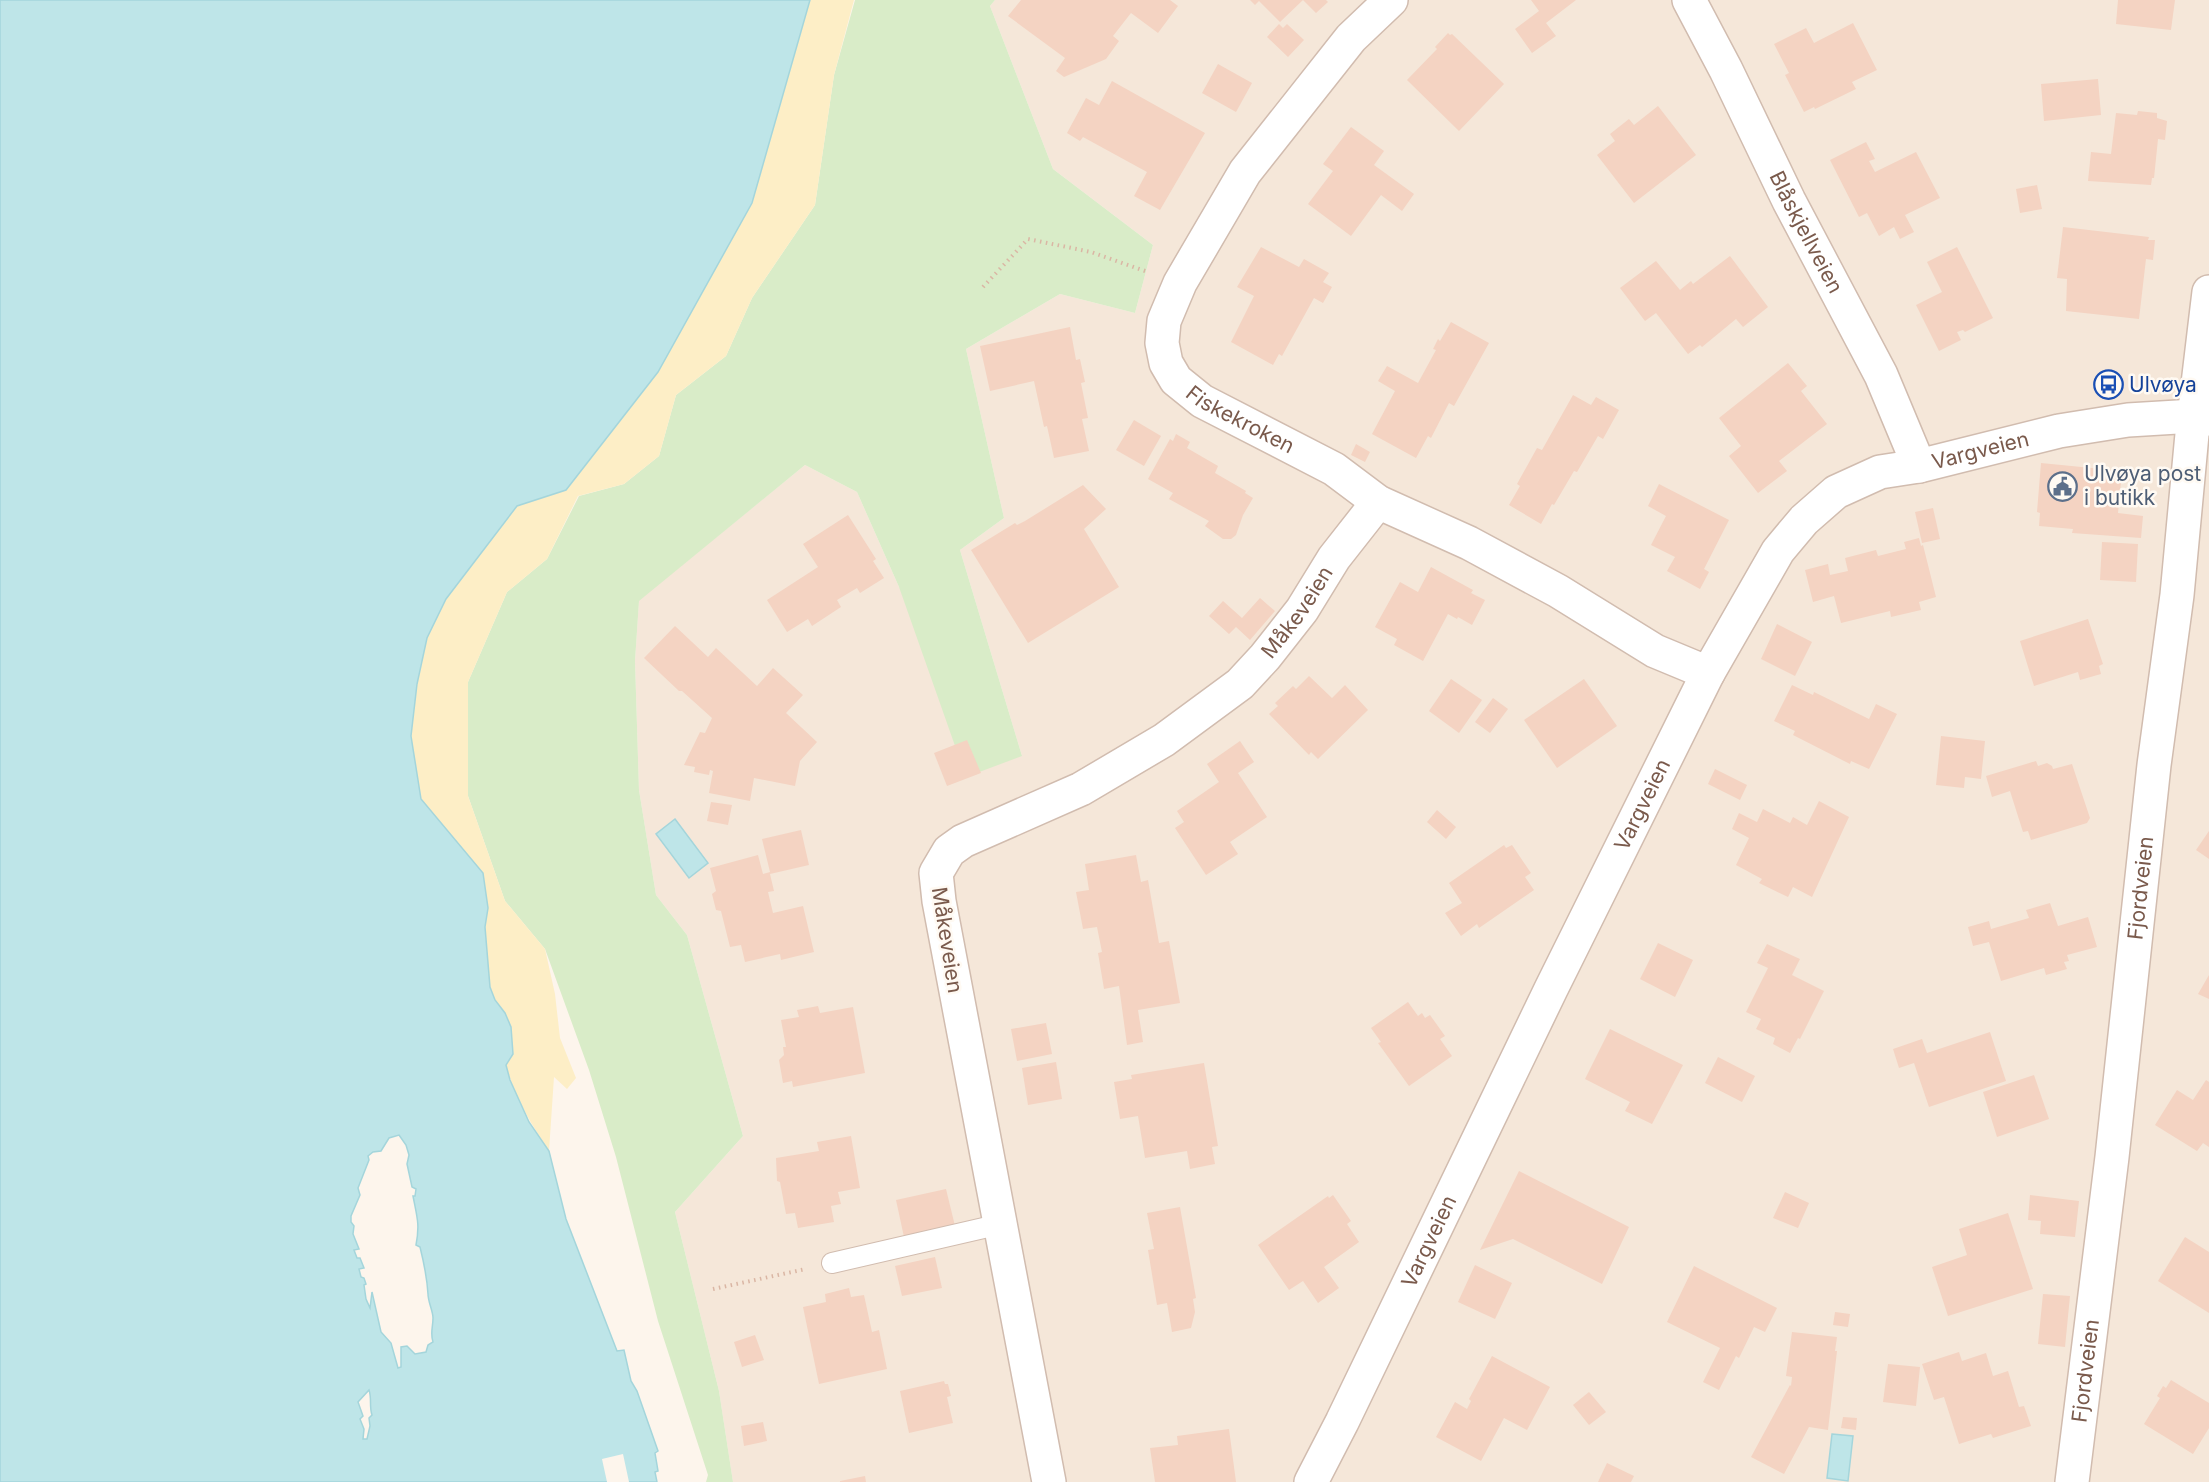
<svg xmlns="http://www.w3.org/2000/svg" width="2209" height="1482" font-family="Inter,sans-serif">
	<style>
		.residential { fill: #f5e7d9 }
		.green { fill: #d9ecc8 }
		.sand { fill: #fdeec6 }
		.water { fill: #bee5e8; stroke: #a4d5db; stroke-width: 1.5; fill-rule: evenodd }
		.pier { fill: #fdf5ec }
		.building { fill: #f4d3c2 }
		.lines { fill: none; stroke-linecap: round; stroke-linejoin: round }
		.lane-casing { stroke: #d1bcaf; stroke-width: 22 }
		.street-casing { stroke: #d1bcaf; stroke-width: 36 }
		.path { stroke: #dab6a4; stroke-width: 4; stroke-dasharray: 1.5 4.5; stroke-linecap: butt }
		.lane { stroke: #fff; stroke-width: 20 }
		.street { stroke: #fff; stroke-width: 33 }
		.labels { text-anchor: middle; stroke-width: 5; stroke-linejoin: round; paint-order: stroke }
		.street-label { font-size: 21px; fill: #7a5a4c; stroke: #fffaf3 }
		.transit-label { font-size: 21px; fill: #164399; stroke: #fffaf3; text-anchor: start }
		.service-label { font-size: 21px; fill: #4e5e75; stroke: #fffaf3; text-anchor: start }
	</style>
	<rect width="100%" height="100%" fill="#fdf5ec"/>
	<polygon class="residential" points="995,0 2209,0 2209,1482 733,1482 719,1391 675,1212 743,1136 687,935 656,895 639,790 635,661 639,600 805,465 857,492 899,587 1022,756 960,550 1004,518 966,349 1060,294 1135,313 1153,245 1053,169 990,6"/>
	<polygon class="green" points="855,0 995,0 990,6 1053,169 1153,245 1135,313 1060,294 966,349 1004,518 960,550 1022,756 966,777 899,587 857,492 805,465 639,601 635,661 639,790 656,895 687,935 743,1136 675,1212 719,1391 733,1482 706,1482 708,1475 658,1321 616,1157 589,1070 545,949 505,901 468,796 468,682 507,592 547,559 579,496 624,484 659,456 676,395 726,356 752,298 815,205 834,75"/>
	<path class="sand" d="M 810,0 L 854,0 L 834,75 L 815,205 L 752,298 L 726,356 L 676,395 L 659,456 L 624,484 L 578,496 L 547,559 L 507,592 L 468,682 L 468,796 L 505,901 L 545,949 L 555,994 L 560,1038 L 576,1078 L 567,1089 L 554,1077 L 549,1151 C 531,1124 514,1096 506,1065 L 513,1054 L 511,1028 L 505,1013 L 495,1000 L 490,987 L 485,927 L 488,908 L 483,873 L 421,799 L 411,736 L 417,684 L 427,637 L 446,599 L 517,506 L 566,490 L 752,203 Z"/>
	<g class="water">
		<path d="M 0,0 L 810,0 L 752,203 L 658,372 L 566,490 L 517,506 L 446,599 L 427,638 L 417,684 L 411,736 L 421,799 L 483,873 L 488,908 L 485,927 L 490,987 L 495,1000 L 505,1013 L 511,1027 L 513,1054 L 506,1065 L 510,1080 L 529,1122 L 549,1151 L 566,1219 L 617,1351 L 624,1350 L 631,1381 L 637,1391 L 658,1451 L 655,1453 L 658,1471 L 655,1472 L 657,1482 L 0,1482 ZM 399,1135 L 406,1145 L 409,1155 L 407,1164 L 412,1187 L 416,1189 L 415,1196 L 413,1196 C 417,1217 420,1224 416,1245 L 420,1247 C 424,1263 427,1278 428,1294 C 428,1302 433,1311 433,1318 C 433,1327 430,1333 433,1342 L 428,1345 L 426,1352 L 415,1354 L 407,1346 L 401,1347 L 401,1367 L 398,1368 L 391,1343 L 381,1332 L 372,1292 L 370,1308 L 366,1299 L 364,1285 L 366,1284 L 364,1278 L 361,1277 L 359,1269 L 364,1268 L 360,1258 L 357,1258 L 354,1250 L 359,1249 L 353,1234 L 354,1226 L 351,1222 L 351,1216 L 360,1195 L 358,1188 L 369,1160 L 368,1156 L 373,1152 L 381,1151 L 389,1138 ZM 369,1390 C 372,1399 369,1406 372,1415 L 369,1418 L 370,1426 L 367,1439 L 363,1439 L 364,1429 L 360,1419 L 363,1416 L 358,1402 Z"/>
		<polygon points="675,819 708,863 689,878 656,834"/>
		<polygon points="1832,1434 1853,1436 1848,1481 1827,1478"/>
	</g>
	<polygon class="pier" points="623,1454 629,1482 607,1482 602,1459"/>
	<g class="building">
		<polygon points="1021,0 1170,0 1178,6 1158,33 1131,13 1113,36 1119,41 1106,59 1064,77 1056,71 1065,58 1008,16"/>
		<polygon points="1250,0 1326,0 1328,2 1316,13 1303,0 1280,22 1259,1 1255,5"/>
		<polygon points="1531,0 1576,0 1546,23 1556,36 1532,53 1515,29 1539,11"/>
		<polygon points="2118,0 2175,0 2171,30 2116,24"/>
		<polygon points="1853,23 1877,70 1852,82 1856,89 1815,109 1814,107 1804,112 1785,75 1789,73 1774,44 1806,28 1814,43"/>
		<polygon points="1279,24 1283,28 1287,24 1304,40 1288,57 1267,37"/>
		<polygon points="1448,33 1450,35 1452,34 1504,84 1459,131 1407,80 1437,49 1435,47"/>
		<polygon points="1218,64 1252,83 1236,112 1202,93"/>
		<polygon points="2098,79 2101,115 2044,121 2041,84"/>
		<polygon points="1112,81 1205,133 1160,210 1134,196 1147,172 1083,137 1080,141 1067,133 1086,98 1099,105"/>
		<polygon points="1658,106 1696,155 1634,203 1597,155 1615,141 1610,134 1629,119 1634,125"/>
		<polygon points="2138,111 2157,113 2157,118 2167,121 2165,140 2158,139 2154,178 2152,178 2151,185 2088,181 2091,152 2111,154 2116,113 2137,115"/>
		<polygon points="1351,127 1384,151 1374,165 1414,194 1402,211 1381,195 1351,236 1308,204 1333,171 1323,164"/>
		<polygon points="1866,142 1875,159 1869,161 1875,172 1916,152 1940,198 1905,215 1914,232 1900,239 1894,227 1879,236 1867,213 1859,217 1830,160"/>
		<polygon points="2037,185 2042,209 2020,213 2016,189"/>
		<polygon points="2063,227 2149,237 2148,240 2155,240 2153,260 2146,259 2139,319 2066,311 2067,279 2057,278"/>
		<polygon points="1261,247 1299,267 1304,259 1329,273 1323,282 1332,287 1323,303 1314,298 1282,356 1279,354 1273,365 1231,342 1254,296 1237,287"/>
		<polygon points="1957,247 1993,318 1965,332 1963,330 1957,332 1961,340 1939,351 1916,305 1942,292 1927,262"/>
		<polygon points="1730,256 1768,307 1743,327 1736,319 1702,347 1700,345 1688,354 1656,313 1645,321 1620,288 1656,261 1680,290 1691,281 1693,284"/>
		<polygon points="1451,322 1489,343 1454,406 1449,403 1431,438 1428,436 1416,458 1372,434 1395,391 1378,381 1387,366 1418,383 1436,350 1433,349 1438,339 1440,341"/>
		<polygon points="1070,327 1076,360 1080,359 1085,382 1081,383 1088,418 1082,419 1089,451 1054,458 1047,426 1044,427 1034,381 990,391 980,346"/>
		<polygon points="1788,363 1807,386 1801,391 1827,424 1779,461 1787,471 1758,493 1729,456 1741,446 1719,418"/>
		<polygon points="1573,395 1591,405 1596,397 1619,410 1603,439 1598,436 1577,472 1574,471 1554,505 1552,504 1541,524 1509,505 1520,486 1517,484 1537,448 1542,450"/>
		<polygon points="1134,420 1161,436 1144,466 1116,450"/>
		<polygon points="1176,434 1190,442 1187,448 1218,466 1215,473 1246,491 1245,493 1253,498 1243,515 1236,535 1231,539 1223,539 1205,526 1209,521 1169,499 1173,493 1148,479 1170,439 1173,441"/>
		<polygon points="1356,444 1370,452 1365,462 1351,455"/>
		<polygon points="2041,463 2122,471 2118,513 2143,516 2141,538 2072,533 2073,529 2039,526 2040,513 2037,512"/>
		<polygon points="1659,484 1729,520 1704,569 1709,572 1700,589 1667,571 1675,557 1651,545 1666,516 1648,506"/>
		<polygon points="1083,485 1106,509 1084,529 1119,587 1028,643 971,550 1015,523 1017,525 1025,521"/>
		<polygon points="1933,508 1940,539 1922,543 1915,512"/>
		<polygon points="848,515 876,559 873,561 884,578 860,593 857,588 837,600 841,607 812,626 808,619 787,632 767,600 818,567 803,544"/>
		<polygon points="1919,538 1921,546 1923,545 1936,597 1919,602 1921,610 1891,617 1890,611 1841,623 1834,596 1813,602 1805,570 1828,564 1830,575 1848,571 1845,558 1876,550 1878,556 1906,549 1904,542"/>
		<polygon points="2102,542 2138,544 2136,582 2100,580"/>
		<polygon points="1431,567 1473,590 1471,593 1485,600 1472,625 1458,617 1457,619 1448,614 1423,661 1394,645 1397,639 1375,627 1400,582 1418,592"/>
		<polygon points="1260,598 1275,611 1250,640 1236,627 1229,634 1209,616 1223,601 1242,618"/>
		<polygon points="2088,619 2103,664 2099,666 2101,674 2080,680 2078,672 2034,686 2020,641"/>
		<polygon points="1777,624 1812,642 1795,676 1761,659"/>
		<polygon points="675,626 708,657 716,648 757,686 773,668 803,695 786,713 817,742 800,761 795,786 754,778 750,801 709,793 713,771 710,770 709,775 694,772 695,767 684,765 700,732 705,733 712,718 682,691 679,691 644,658"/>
		<polygon points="1309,676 1332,698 1345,685 1368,710 1318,759 1311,752 1309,755 1269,714 1278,706 1275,703 1293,686 1296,689"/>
		<polygon points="1451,679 1482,700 1459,733 1429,711"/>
		<polygon points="1584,679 1617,726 1557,768 1524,720"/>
		<polygon points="1792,685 1813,695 1814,692 1869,719 1876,704 1897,714 1869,769 1851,761 1850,764 1793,735 1795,731 1774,721"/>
		<polygon points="1493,698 1508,709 1490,733 1475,722"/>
		<polygon points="1941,736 1985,741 1981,779 1965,777 1964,788 1936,785"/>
		<polygon points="967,740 981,773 947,786 934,753"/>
		<polygon points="1240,741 1254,762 1238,773 1267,817 1230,842 1238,854 1206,875 1175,828 1184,822 1177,811 1219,782 1207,764"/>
		<polygon points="2036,761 2038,766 2047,763 2052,766 2053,769 2072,764 2090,818 2087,823 2031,840 2028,831 2023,832 2010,791 1992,797 1986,776"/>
		<polygon points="1715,769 1747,785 1740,800 1708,784"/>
		<polygon points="1819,801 1849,817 1812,897 1793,887 1788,897 1759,883 1762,879 1736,865 1749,838 1732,829 1739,813 1757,822 1763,809 1790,823 1793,817 1807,825"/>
		<polygon points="711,802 732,805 728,825 707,821"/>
		<polygon points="1437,810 1456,827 1446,839 1427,822"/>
		<polygon points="801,830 809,865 770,874 774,891 768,892 773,913 803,906 814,952 781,960 780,954 745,962 741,945 730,947 721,911 716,910 712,894 716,891 710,868 758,855 763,874 770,872 762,839"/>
		<polygon points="2209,831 2209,859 2196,850"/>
		<polygon points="1504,845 1506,848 1512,845 1531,873 1525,877 1534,890 1479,928 1477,924 1461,936 1445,913 1462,903 1449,883"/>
		<polygon points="1136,855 1141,882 1148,880 1159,943 1169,941 1180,1003 1138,1010 1143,1042 1127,1045 1119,986 1104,989 1098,953 1102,952 1097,927 1083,929 1076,892 1089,890 1085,864"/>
		<polygon points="2050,903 2058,926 2088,917 2097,947 2067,955 2069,961 2064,962 2067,969 2046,975 2044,968 2001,981 1989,942 1973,946 1968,927 1989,921 1991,929 2029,918 2026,910"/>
		<polygon points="1658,943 1693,960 1675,997 1640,979"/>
		<polygon points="1767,944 1800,959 1792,975 1824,991 1800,1039 1798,1038 1790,1053 1773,1044 1775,1038 1756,1029 1761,1019 1746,1012 1768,968 1757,963"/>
		<polygon points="2209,975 2209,999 2198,994"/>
		<polygon points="1408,1002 1418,1016 1422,1013 1425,1018 1430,1015 1445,1036 1440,1039 1452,1056 1409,1086 1378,1043 1381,1042 1371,1028"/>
		<polygon points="818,1006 820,1013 853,1007 865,1073 793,1087 792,1081 783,1083 779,1060 784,1055 783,1047 786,1047 781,1020 799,1017 797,1010"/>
		<polygon points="1046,1023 1052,1054 1017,1061 1011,1029"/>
		<polygon points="1610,1029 1683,1065 1652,1124 1625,1111 1630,1102 1585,1079"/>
		<polygon points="1990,1032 2006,1081 1929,1107 1914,1063 1899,1068 1893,1049 1922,1039 1927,1053"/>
		<polygon points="1718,1057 1755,1076 1742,1102 1705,1083"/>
		<polygon points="1056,1062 1062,1099 1028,1105 1022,1068"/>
		<polygon points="1204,1063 1218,1146 1212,1147 1215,1164 1190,1169 1187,1151 1145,1158 1138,1116 1120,1119 1114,1082 1132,1079 1131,1075"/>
		<polygon points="2034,1075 2049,1119 1997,1137 1983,1092"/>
		<polygon points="2206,1080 2209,1082 2209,1147 2203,1143 2197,1151 2155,1125 2177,1090 2193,1100"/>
		<polygon points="851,1136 860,1188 838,1192 841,1204 831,1206 834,1222 798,1228 795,1213 786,1214 780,1182 777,1181 776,1158 819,1151 817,1142"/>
		<polygon points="1519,1171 1629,1227 1602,1284 1513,1239 1480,1250"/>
		<polygon points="946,1189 955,1226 904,1237 896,1200"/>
		<polygon points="1785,1192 1809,1203 1798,1228 1773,1218"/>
		<polygon points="1333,1195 1351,1221 1347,1224 1359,1242 1324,1267 1339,1288 1318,1303 1303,1281 1289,1290 1258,1245 1328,1196 1329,1198"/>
		<polygon points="2030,1195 2079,1201 2075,1237 2040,1234 2041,1221 2028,1220"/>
		<polygon points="1180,1207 1196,1298 1193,1299 1195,1312 1191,1328 1172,1332 1167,1303 1157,1305 1148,1250 1154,1249 1147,1213"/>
		<polygon points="2008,1213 2033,1289 1948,1316 1932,1267 1967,1255 1959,1229"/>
		<polygon points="2185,1237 2209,1252 2209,1313 2158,1281"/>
		<polygon points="935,1257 942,1288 902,1296 895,1266"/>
		<polygon points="1475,1265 1512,1283 1495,1319 1458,1302"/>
		<polygon points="1694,1266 1777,1308 1765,1332 1754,1327 1739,1358 1736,1356 1719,1390 1703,1382 1720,1348 1667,1322"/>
		<polygon points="849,1288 851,1297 864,1295 872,1332 879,1330 887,1369 819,1384 803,1307 826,1302 825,1294"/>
		<polygon points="2043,1294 2070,1296 2065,1347 2038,1344"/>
		<polygon points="1835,1312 1850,1314 1848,1327 1833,1325"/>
		<polygon points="1792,1332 1837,1337 1835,1351 1837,1351 1828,1430 1809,1427 1784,1474 1751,1457 1790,1385 1791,1386 1792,1377 1786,1376"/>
		<polygon points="755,1335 764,1360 742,1367 734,1342"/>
		<polygon points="1959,1352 1962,1361 1986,1353 1993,1376 2008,1371 2019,1407 2024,1406 2031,1426 1993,1438 1991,1434 1959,1444 1944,1397 1934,1400 1922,1364"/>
		<polygon points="1492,1356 1550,1387 1527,1430 1504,1418 1481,1461 1436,1437 1455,1402 1467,1409 1471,1401 1469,1399"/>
		<polygon points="1888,1364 1920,1367 1916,1406 1883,1402"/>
		<polygon points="2171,1380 2209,1403 2209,1428 2193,1454 2144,1424 2160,1398 2157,1396 2163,1386 2166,1388"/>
		<polygon points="944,1381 945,1384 948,1384 951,1396 947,1397 953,1423 909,1433 900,1391"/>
		<polygon points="1589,1392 1606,1412 1589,1425 1573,1405"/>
		<polygon points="1843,1417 1857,1418 1856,1430 1841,1428"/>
		<polygon points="763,1422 767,1441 744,1446 741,1426"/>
		<polygon points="1229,1429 1236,1482 1155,1482 1150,1448 1178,1445 1177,1436"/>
		<polygon points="1607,1463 1634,1476 1631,1482 1598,1482"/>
		<polygon points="865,1476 866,1482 840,1482 840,1481"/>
	</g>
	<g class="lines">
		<defs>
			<polyline id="lane" points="832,1263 1001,1224"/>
			<g id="street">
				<path id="s1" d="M 1391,0 L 1351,38 L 1245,172 L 1180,283 L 1164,321 L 1162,343 L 1166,363 L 1176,380 L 1202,401 L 1334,469 L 1378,502 L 1469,543 L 1558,591 L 1655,651 L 1708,673"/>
				<path id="s2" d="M 1689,0 L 1726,70 L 1789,201 L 1881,375 L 1919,466"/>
				<path id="s3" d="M 1049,1482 L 939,901 L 936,873 L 949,851 L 963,841 L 1081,789 L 1164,740 L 1240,684 L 1265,657 L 1302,610 L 1334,558 L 1378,502"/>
				<path id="s4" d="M 1311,1482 L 1342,1422 L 1551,989 L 1708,673 L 1778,551 L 1804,520 L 1836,492 L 1880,472 L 1919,466 L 2059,431 L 2128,420 L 2194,416 L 2209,419"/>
				<path id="s5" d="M 2072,1482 L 2112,1157 L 2154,765 L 2177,595 L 2192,434 L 2209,292"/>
			</g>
		</defs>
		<use href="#lane" class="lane-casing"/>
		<use href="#street" class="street-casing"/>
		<g class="path">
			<polyline points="983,287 1028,239 1091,252 1148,272"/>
			<polyline points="713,1289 806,1269"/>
		</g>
		<use href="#lane" class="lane"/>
		<use href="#street" class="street"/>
	</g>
	<defs>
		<symbol id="bus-ring" viewBox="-11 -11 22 22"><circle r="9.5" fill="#fffaf3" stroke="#1a4fb4" stroke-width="1.5"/><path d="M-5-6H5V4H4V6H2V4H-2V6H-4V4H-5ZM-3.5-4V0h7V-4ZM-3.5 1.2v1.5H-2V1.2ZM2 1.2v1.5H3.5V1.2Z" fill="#1a4fb4"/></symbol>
		<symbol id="civic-ring" viewBox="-11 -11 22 22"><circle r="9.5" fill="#fffaf3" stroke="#5c6f8a" stroke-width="1.5"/><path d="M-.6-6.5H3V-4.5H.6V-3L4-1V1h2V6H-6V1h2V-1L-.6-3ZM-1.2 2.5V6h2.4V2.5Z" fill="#5c6f8a"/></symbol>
	</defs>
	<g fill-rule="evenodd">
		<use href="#bus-ring" x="2092" y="368" width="33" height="33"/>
		<use href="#civic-ring" x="2046" y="470" width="33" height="33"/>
	</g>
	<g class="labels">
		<g class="street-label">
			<text dy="7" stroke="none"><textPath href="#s2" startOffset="260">Blåskjellveien</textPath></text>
			<text dy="7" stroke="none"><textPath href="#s1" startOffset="534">Fiskekroken</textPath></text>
			<text dy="7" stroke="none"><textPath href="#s4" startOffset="1276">Vargveien</textPath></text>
			<text dy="7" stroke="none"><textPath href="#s3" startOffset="1074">Måkeveien</textPath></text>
			<text dy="7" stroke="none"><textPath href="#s4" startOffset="754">Vargveien</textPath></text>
			<text dy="7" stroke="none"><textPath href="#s5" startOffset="598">Fjordveien</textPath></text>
			<text transform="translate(947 940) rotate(81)" y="7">Måkeveien</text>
			<text dy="7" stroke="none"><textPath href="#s4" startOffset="268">Vargveien</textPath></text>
			<text dy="7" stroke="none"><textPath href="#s5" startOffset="112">Fjordveien</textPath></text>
		</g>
		<g class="transit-label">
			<text x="2129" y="392">Ulvøya</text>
		</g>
		<g class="service-label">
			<text x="2084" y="481">Ulvøya post<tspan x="2084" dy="24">i butikk</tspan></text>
		</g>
	</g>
</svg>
